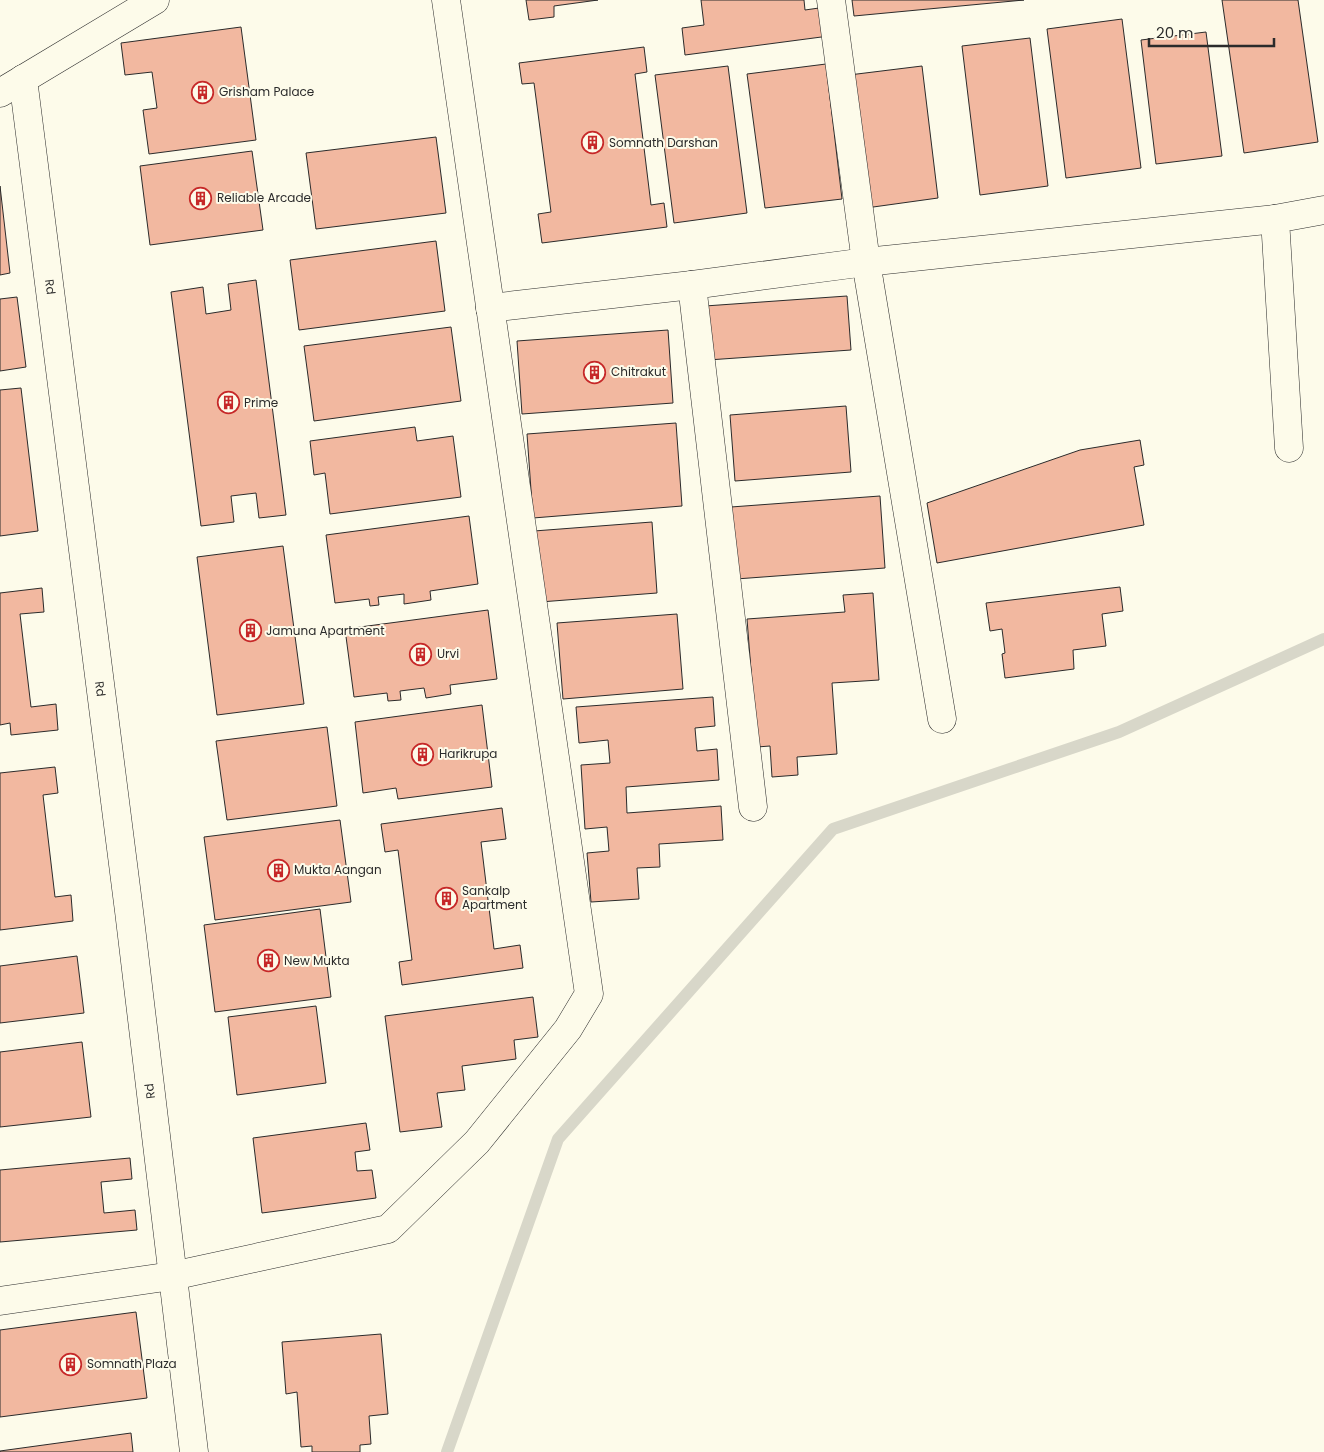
<svg xmlns="http://www.w3.org/2000/svg" width="1324" height="1452" font-family="Poppins,sans-serif">
	<style>
		.lines { fill: none; stroke-linecap: round; stroke-linejoin: round }
		.stream { stroke: #d8d7c9; stroke-width: 12 }
		.building { fill: #f2b8a0; stroke: #2b2b2b }
		.minor-casing { stroke: #2b2b2b; stroke-width: 29 }
		.tertiary-casing { stroke: #2b2b2b; stroke-width: 29 }
		.minor { stroke: #fdfbea; stroke-width: 28 }
		.tertiary { stroke: #fdfbea; stroke-width: 28 }
		.labels { text-anchor: middle; stroke-width: 4; stroke-linejoin: round; paint-order: stroke }
		.poi-label { font-size: 12px; fill: #2b2b2b; stroke: #fdfbea; text-anchor: start }
		.street-label { font-size: 12px; fill: #2b2b2b; stroke: #fdfbea }
	</style>
	<rect width="100%" height="100%" fill="#fdfbea"/>
	<g class="lines">
		<polyline class="stream" points="447,1452 558,1139 833,829 1119,732 1324,639"/>
	</g>
	<g class="building">
		<polygon points="526,0 598,0 554,6 554,17 529,20"/>
		<polygon points="701,0 804,0 805,10 826,7 829,36 685,55 682,28 704,25"/>
		<polygon points="852,0 1024,0 854,16"/>
		<polygon points="1222,0 1298,0 1318,142 1244,153"/>
		<polygon points="1122,19 1141,168 1066,178 1047,29"/>
		<polygon points="241,27 256,140 149,154 143,110 157,108 152,72 125,75 121,43"/>
		<polygon points="1206,32 1222,156 1156,164 1141,40"/>
		<polygon points="1030,38 1048,186 980,195 962,46"/>
		<polygon points="644,47 647,72 635,74 651,205 664,203 667,227 542,243 538,214 551,212 534,83 522,84 519,63"/>
		<polygon points="826,64 842,199 765,208 747,74"/>
		<polygon points="728,66 747,213 674,223 655,75"/>
		<polygon points="922,66 938,198 866,208 849,75"/>
		<polygon points="436,137 446,213 316,229 306,153"/>
		<polygon points="252,151 263,230 150,245 140,166"/>
		<polygon points="0,186 10,273 0,275"/>
		<polygon points="436,241 445,311 299,330 290,260"/>
		<polygon points="256,280 286,515 259,518 256,493 231,496 234,522 201,526 171,292 203,287 206,314 231,310 228,284"/>
		<polygon points="847,296 851,350 708,360 705,306"/>
		<polygon points="17,297 26,367 0,371 0,299"/>
		<polygon points="451,327 461,401 314,421 304,346"/>
		<polygon points="668,330 673,403 522,414 517,341"/>
		<polygon points="21,388 38,531 0,536 0,390"/>
		<polygon points="846,406 851,472 735,481 730,415"/>
		<polygon points="676,423 682,506 533,518 527,434"/>
		<polygon points="415,427 417,441 453,436 461,497 330,514 325,473 314,475 310,441"/>
		<polygon points="1140,440 1144,465 1134,467 1144,525 937,563 927,503 1080,450"/>
		<polygon points="880,496 885,568 736,579 731,507"/>
		<polygon points="469,516 478,584 430,591 431,600 404,604 404,594 378,597 379,605 370,606 369,599 335,603 326,535"/>
		<polygon points="652,522 657,593 540,602 534,531"/>
		<polygon points="283,546 304,704 217,715 197,557"/>
		<polygon points="1120,587 1123,611 1102,614 1106,646 1073,650 1074,669 1005,678 1002,654 1005,653 1002,629 990,631 986,603"/>
		<polygon points="42,588 44,612 20,614 31,707 56,704 58,730 11,735 10,723 0,725 0,593"/>
		<polygon points="873,593 879,680 832,683 837,754 797,757 798,775 772,777 770,746 757,747 747,619 845,612 843,595"/>
		<polygon points="488,610 497,679 450,685 451,694 426,698 424,688 400,691 401,700 388,701 387,693 354,697 345,629"/>
		<polygon points="677,614 683,689 563,699 557,623"/>
		<polygon points="713,697 715,726 695,728 697,751 717,749 719,780 626,787 627,813 721,806 723,840 659,844 660,867 637,868 639,899 591,902 587,853 609,851 607,827 585,829 581,765 610,763 608,740 579,743 576,707"/>
		<polygon points="482,705 492,787 398,799 396,788 363,793 355,722"/>
		<polygon points="327,727 337,806 227,820 216,741"/>
		<polygon points="55,767 58,793 43,795 55,897 71,895 73,921 0,930 0,773"/>
		<polygon points="502,808 506,839 481,842 494,949 520,945 523,968 402,985 399,962 412,960 398,850 385,852 381,824"/>
		<polygon points="340,820 351,902 215,920 204,837"/>
		<polygon points="320,909 331,997 215,1012 204,925"/>
		<polygon points="77,956 84,1013 0,1023 0,966"/>
		<polygon points="533,997 538,1037 514,1040 516,1059 462,1066 465,1090 437,1093 442,1127 400,1132 385,1016"/>
		<polygon points="316,1006 326,1083 237,1095 228,1017"/>
		<polygon points="82,1042 91,1117 0,1127 0,1052"/>
		<polygon points="366,1123 370,1150 355,1152 357,1171 372,1170 376,1198 262,1213 253,1138"/>
		<polygon points="130,1158 132,1179 101,1182 104,1213 135,1210 137,1230 0,1242 0,1170"/>
		<polygon points="136,1312 147,1398 0,1417 0,1330"/>
		<polygon points="381,1334 388,1414 369,1416 371,1444 360,1445 360,1452 312,1452 312,1446 301,1447 297,1392 286,1394 282,1342"/>
		<polygon points="131,1433 133,1452 0,1452 0,1451"/>
	</g>
	<g class="lines">
		<defs>
			<g id="minor">
				<polyline points="831,0 866,262 942,719"/>
				<polyline points="23,79 129,911 194,1452"/>
				<polyline points="0,93 155,0"/>
				<polyline points="692,285 753,807"/>
				<polyline points="490,308 692,285 866,262 1275,219"/>
				<polyline points="1289,448 1275,219 1324,210"/>
			</g>
			<polyline id="tertiary" points="0,1301 172,1276 388,1229 477,1142 568,1029 589,994 446,0"/>
		</defs>
		<use href="#minor" class="minor-casing"/>
		<use href="#tertiary" class="tertiary-casing"/>
		<use href="#minor" class="minor"/>
		<use href="#tertiary" class="tertiary"/>
	</g>
	<defs>
		<symbol id="building-ring" viewBox="-11 -11 22 22"><circle r="9.5" fill="#fdfbea" stroke="#c62828" stroke-width="1.5"/><path d="M-4-6H4V6H1V3H-1V6H-4ZM-2.5-4.3h1.7v1.8h-1.7ZM.8-4.3h1.7v1.8H.8ZM-2.5-1h1.7V.8h-1.7ZM.8-1h1.7V.8H.8Z" fill="#c62828"/></symbol>
	</defs>
	<g fill-rule="evenodd">
		<use href="#building-ring" x="190" y="80" width="25" height="25"/>
		<use href="#building-ring" x="580" y="130" width="25" height="25"/>
		<use href="#building-ring" x="188" y="186" width="25" height="25"/>
		<use href="#building-ring" x="582" y="360" width="25" height="25"/>
		<use href="#building-ring" x="216" y="390" width="25" height="25"/>
		<use href="#building-ring" x="238" y="618" width="25" height="25"/>
		<use href="#building-ring" x="408" y="642" width="25" height="25"/>
		<use href="#building-ring" x="410" y="742" width="25" height="25"/>
		<use href="#building-ring" x="266" y="858" width="25" height="25"/>
		<use href="#building-ring" x="434" y="886" width="25" height="25"/>
		<use href="#building-ring" x="256" y="948" width="25" height="25"/>
		<use href="#building-ring" x="58" y="1352" width="25" height="25"/>
	</g>
	<g class="labels">
		<g class="poi-label">
			<text x="219" y="96">Grisham Palace</text>
			<text x="609" y="147">Somnath Darshan</text>
			<text x="217" y="202">Reliable Arcade</text>
			<text x="611" y="376">Chitrakut</text>
			<text x="244" y="407">Prime</text>
			<text x="266" y="635">Jamuna Apartment</text>
			<text x="437" y="658">Urvi</text>
			<text x="439" y="758">Harikrupa</text>
			<text x="294" y="874">Mukta Aangan</text>
			<text x="462" y="895">Sankalp<tspan x="462" dy="14">Apartment</tspan></text>
			<text x="284" y="965">New Mukta</text>
			<text x="87" y="1368">Somnath Plaza</text>
		</g>
		<g class="street-label">
			<text transform="translate(50 287) rotate(83)" y="4">Rd</text>
			<text transform="translate(100 689) rotate(83)" y="4">Rd</text>
			<text transform="translate(150 1091) rotate(-97)" y="4">Rd</text>
		</g>
	</g>
	<path d="M1149 38v8h125v-8" fill="none" stroke="#2b2b2b" stroke-width="2.5"/>
	<text x="1156" y="38" font-size="15" fill="#2b2b2b" stroke="#fdfbea" stroke-width="4" paint-order="stroke">20 m</text>
</svg>
